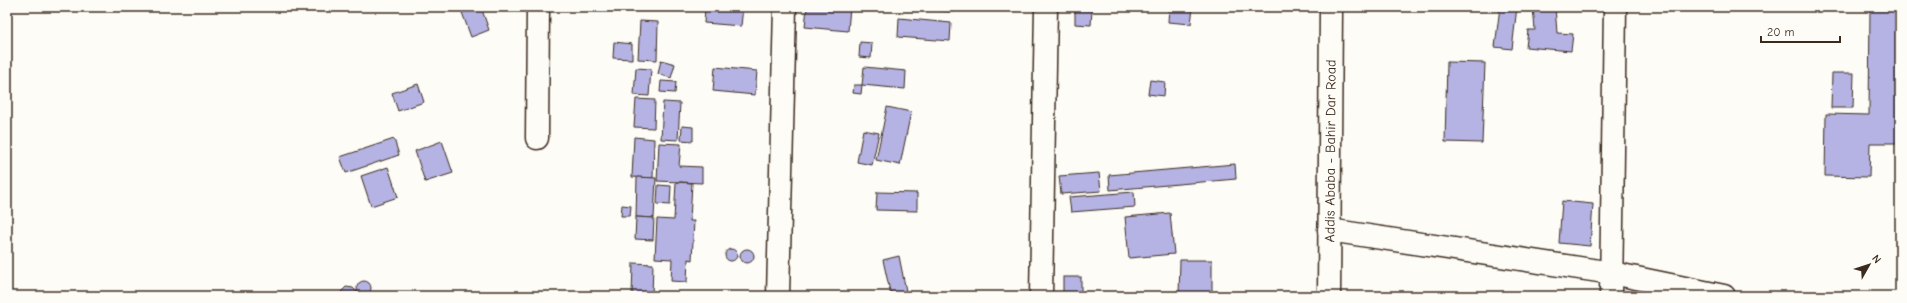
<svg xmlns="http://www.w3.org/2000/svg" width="1907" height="303" font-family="'Comic Neue',sans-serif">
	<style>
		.building { fill: #b5b3e4; stroke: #3b2a1e }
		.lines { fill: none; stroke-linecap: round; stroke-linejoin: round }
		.minor-casing { stroke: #3b2a1e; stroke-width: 25 }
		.highway-casing { stroke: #3b2a1e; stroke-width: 25 }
		.minor { stroke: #fdfcf7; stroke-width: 22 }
		.highway { stroke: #fdfcf7; stroke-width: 22 }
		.labels { text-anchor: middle; stroke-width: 3; stroke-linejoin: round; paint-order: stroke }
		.street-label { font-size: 14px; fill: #3b2a1e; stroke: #fdfcf7 }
	</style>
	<rect width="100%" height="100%" fill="#fdfcf7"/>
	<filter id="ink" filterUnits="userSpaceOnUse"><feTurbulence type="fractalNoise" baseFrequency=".025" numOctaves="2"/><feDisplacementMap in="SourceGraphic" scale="8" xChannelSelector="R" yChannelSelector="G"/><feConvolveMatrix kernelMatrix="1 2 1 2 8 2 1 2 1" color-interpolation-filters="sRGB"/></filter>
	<g filter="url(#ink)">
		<g class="building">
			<polygon points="460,7 481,7 489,30 471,37"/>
			<polygon points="705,7 743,7 741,26 704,23"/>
			<polygon points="807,7 850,7 848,31 805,27"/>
			<polygon points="923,7 955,7 954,12 923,9"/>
			<polygon points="1169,7 1193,7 1191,24 1168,22"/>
			<polygon points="1500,7 1517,7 1512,49 1495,47"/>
			<polygon points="1533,7 1555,7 1557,33 1573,34 1571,51 1526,47 1528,30 1535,30"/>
			<polygon points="1870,7 1900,7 1900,143 1870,143 1869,177 1825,176 1826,114 1869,115"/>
			<polygon points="1075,9 1092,10 1091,25 1075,24"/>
			<polygon points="899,18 951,23 950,41 898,37"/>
			<polygon points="640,21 658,22 657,60 638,59"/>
			<polygon points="614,42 632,44 632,59 613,58"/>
			<polygon points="860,42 872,43 871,58 859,57"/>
			<polygon points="661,60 675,64 671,78 658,74"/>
			<polygon points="1447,62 1485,63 1482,143 1445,142"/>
			<polygon points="715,67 757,71 755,95 713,91"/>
			<polygon points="864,67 906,71 905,89 862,85"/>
			<polygon points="636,68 651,69 649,96 634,95"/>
			<polygon points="1832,73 1854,73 1853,108 1831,108"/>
			<polygon points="1150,80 1165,82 1164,96 1148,94"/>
			<polygon points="661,81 676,82 675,93 660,92"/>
			<polygon points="418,84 424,102 398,111 392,93"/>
			<polygon points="854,85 862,85 861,94 853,93"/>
			<polygon points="636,99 655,100 654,128 634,127"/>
			<polygon points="663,102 680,103 678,140 661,139"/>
			<polygon points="887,107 911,112 900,165 876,160"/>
			<polygon points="682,126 693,127 693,141 681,140"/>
			<polygon points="863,130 879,133 872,165 857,162"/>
			<polygon points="634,137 654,139 653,178 632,177"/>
			<polygon points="394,139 399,155 346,173 340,157"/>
			<polygon points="442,141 453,173 425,182 415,151"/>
			<polygon points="659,143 681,144 679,166 702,167 702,183 657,181"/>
			<polygon points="1235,164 1236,179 1110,190 1109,175"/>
			<polygon points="388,167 398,197 371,206 361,176"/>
			<polygon points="1099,173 1101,191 1061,194 1059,176"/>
			<polygon points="637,177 656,178 654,218 636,217"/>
			<polygon points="676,182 692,183 690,221 694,221 692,260 688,259 687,282 671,281 672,259 655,258 657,219 674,220"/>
			<polygon points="658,185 671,186 670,205 657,204"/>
			<polygon points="877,192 917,193 917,211 876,210"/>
			<polygon points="1134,192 1135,207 1071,212 1069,197"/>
			<polygon points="1562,201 1593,204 1590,246 1559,243"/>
			<polygon points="622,205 631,206 630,216 621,216"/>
			<polygon points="1170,213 1174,254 1129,258 1125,217"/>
			<polygon points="636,217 654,218 653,240 635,239"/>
			<circle cx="731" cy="255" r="6"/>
			<circle cx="747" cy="256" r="7"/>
			<polygon points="899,256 907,296 891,296 883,260"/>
			<polygon points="1180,260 1212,260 1212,296 1179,296"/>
			<polygon points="633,263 653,264 652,296 632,295"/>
			<rect x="1063" y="277" width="18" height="19"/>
			<circle cx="364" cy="288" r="7"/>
			<polygon points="346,287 353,288 358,293 358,296 341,296 341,292"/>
		</g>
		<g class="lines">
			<defs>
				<g id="minor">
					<polyline points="537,138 538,7"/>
					<polyline points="1329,230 1612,273 1724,296"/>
					<polyline points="778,296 785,7"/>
					<polyline points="1041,296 1046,7"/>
					<polyline points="1611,296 1615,7"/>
				</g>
				<g id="highway">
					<path id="s1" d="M 1329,296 L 1331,7"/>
				</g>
			</defs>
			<use href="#minor" class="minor-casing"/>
			<use href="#highway" class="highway-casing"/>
			<use href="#minor" class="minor"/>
			<use href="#highway" class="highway"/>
		</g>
	</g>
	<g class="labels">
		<g class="street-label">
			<text dy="5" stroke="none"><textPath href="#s1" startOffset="145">Addis Ababa - Bahir Dar Road</textPath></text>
		</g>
	</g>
	<rect width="1907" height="303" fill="none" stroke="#fdfcf7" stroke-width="24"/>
	<rect x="12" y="12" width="1883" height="279" fill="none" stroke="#3b2a1e" stroke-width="1.5" filter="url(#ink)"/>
	<g transform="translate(1869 265) rotate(51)" stroke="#fdfcf7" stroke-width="3" paint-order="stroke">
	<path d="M0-3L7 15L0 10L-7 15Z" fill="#3b2a1e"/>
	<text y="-6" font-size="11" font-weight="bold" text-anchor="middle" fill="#3b2a1e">N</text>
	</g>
	<path d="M1761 36v6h79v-6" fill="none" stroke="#3b2a1e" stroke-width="2"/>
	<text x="1767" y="36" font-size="12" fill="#3b2a1e" stroke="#fdfcf7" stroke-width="3" paint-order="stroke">20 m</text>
</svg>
